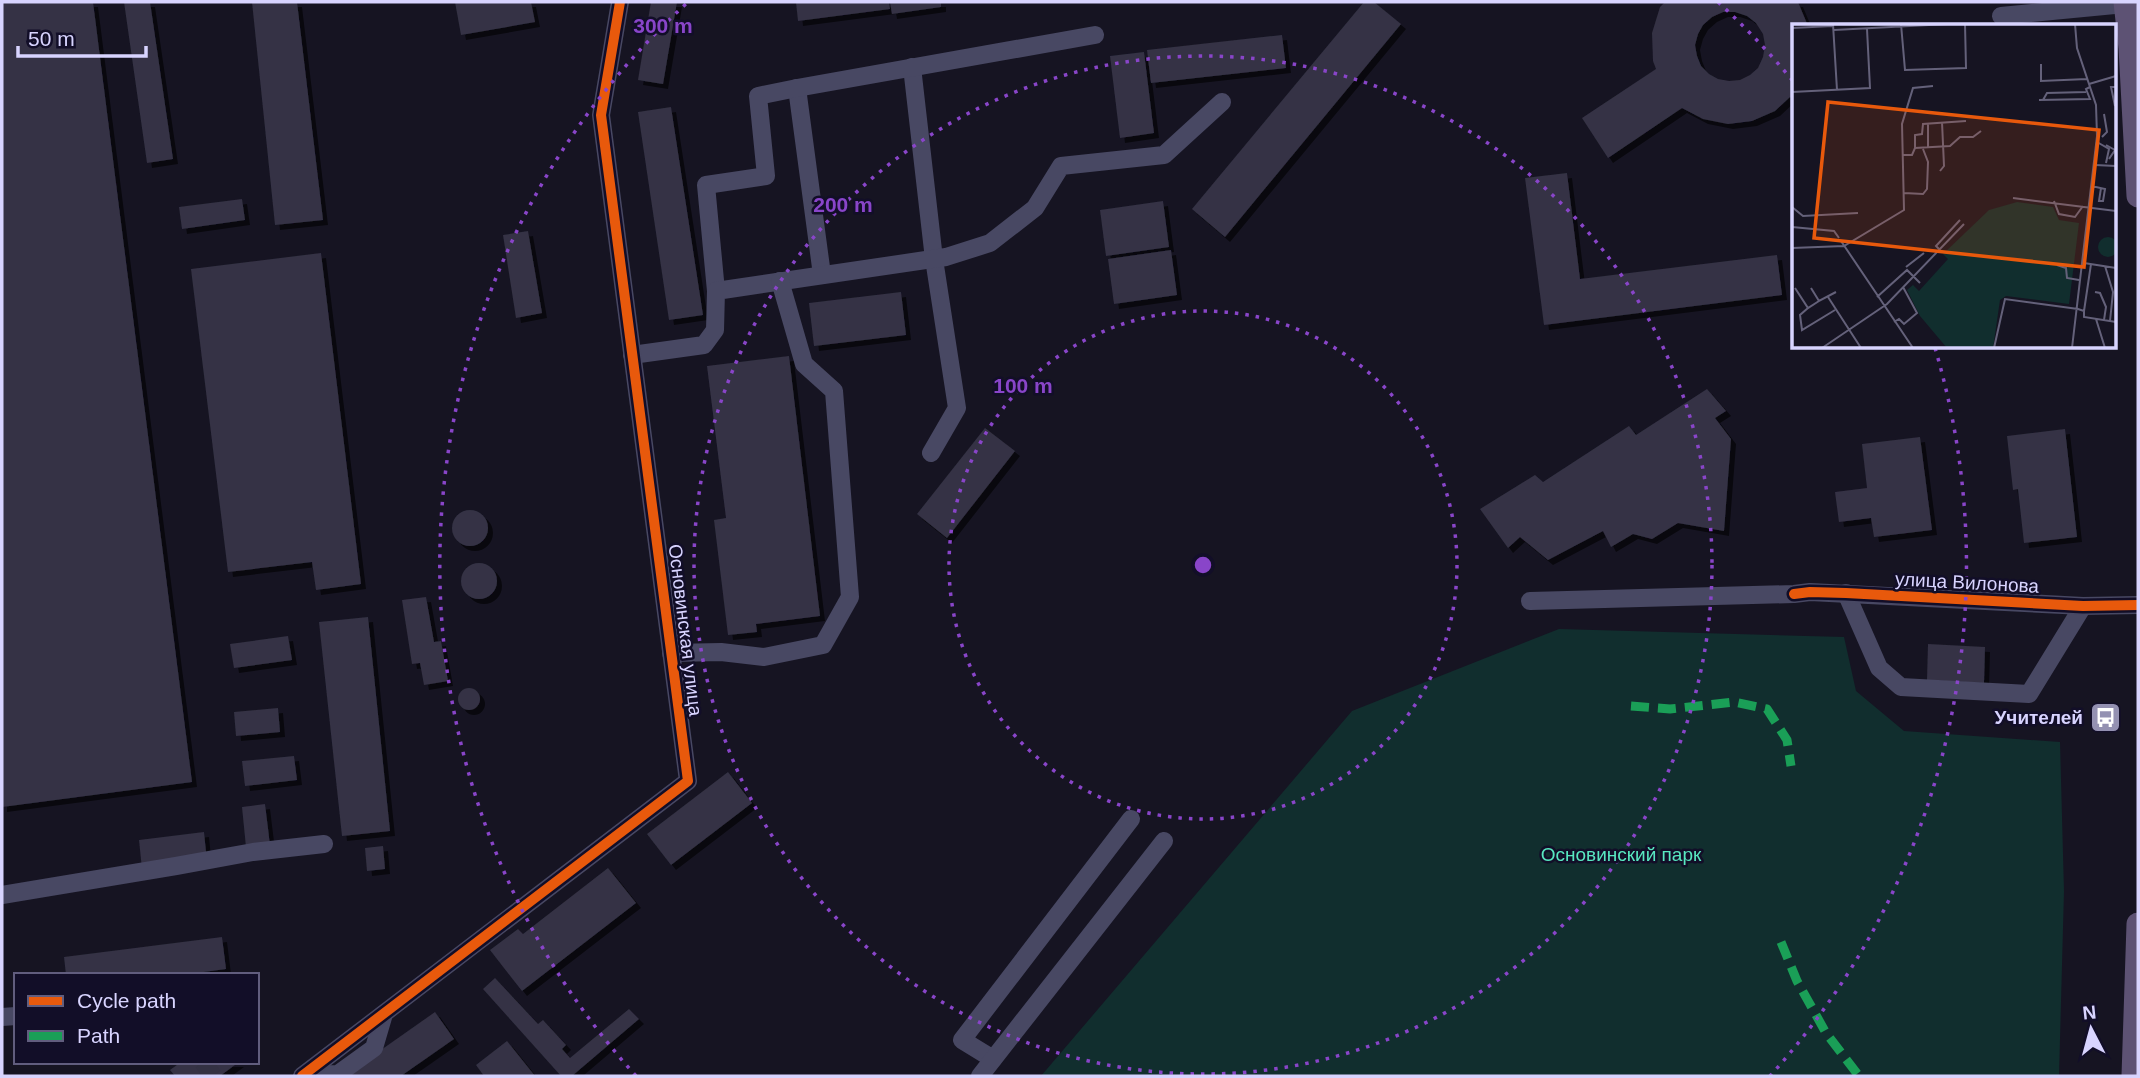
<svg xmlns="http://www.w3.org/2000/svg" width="2140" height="1078" font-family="Helvetica,sans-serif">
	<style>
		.green { fill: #112e2e }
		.building { fill: #343244; fill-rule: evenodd; filter: url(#shadow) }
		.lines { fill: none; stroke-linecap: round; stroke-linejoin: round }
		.minor-tunnel { stroke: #333143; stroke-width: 18; stroke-dasharray: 18 9; stroke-linecap: butt }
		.minor { stroke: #484863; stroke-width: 18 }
		.major { stroke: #5d5274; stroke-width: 23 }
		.quiet { stroke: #1a9f57; stroke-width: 9; stroke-dasharray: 18 9; stroke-linecap: butt }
		.cycleway-casing { stroke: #120e28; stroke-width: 15 }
		.cycleway { stroke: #e8590c; stroke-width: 10 }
		.ring { fill: none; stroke: #8945c9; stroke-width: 3.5; stroke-dasharray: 3.5 7 }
		.labels { text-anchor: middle; stroke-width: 5; stroke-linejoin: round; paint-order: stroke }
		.street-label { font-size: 19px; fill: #d8d4ff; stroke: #120e28 }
		.poi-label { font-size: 19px; font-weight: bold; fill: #d8d4ff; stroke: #120e28; text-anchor: end }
		.park-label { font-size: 19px; fill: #58e7c0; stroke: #120e28 }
		.inset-road { fill: none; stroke: #64617a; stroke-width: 2 }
		.view { fill: #e8590c; fill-opacity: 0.15; stroke: #e8590c; stroke-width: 3.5 }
		.inset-edge { fill: none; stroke: #d8d4ff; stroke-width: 3.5 }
		.centre { fill: #8945c9; stroke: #120e28; stroke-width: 3.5 }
		.ring-label { font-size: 21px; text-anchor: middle; font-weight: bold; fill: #8945c9; stroke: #120e28; stroke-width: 5; stroke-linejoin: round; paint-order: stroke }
	</style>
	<defs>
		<filter id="shadow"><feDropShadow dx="5" dy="5" stdDeviation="0" flood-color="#0009"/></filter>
	</defs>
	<rect width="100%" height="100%" fill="#161422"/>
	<polygon class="green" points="1559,629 1844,637 1856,691 1904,731 2060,742 2064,891 2059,1076 1041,1076 1352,711"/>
	<g class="building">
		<polygon points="2,2 93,2 192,782 2,807"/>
		<polygon points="124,2 150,2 173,159 147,163"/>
		<polygon points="252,2 297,2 323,220 275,225"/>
		<polygon points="455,2 531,2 535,22 461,35"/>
		<polygon points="651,2 677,2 663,84 638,80"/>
		<polygon points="796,2 889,2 890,9 798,21"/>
		<polygon points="890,2 941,2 941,7 892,14"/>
		<polygon points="1364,2 1374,2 1401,24 1225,237 1192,209"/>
		<path d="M 1665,2 L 1798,2 L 1808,26 L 1794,26 L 1794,99 L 1790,97 L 1775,111 L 1752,121 L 1728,124 L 1703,119 L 1682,108 L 1608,158 L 1582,118 L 1656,69 L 1653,61 L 1652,33 L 1660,7 ZM 1723,12 L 1735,12 L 1747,16 L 1756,23 L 1763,34 L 1765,45 L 1763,57 L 1758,68 L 1750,75 L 1740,80 L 1729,81 L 1718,79 L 1709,74 L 1701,66 L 1697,56 L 1695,45 L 1698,34 L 1703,25 L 1712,17 Z"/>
		<polygon points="1282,35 1286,68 1151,83 1147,50"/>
		<polygon points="1144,52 1154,133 1120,138 1110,56"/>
		<polygon points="671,107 703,315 669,320 638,112"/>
		<polygon points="1567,173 1580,279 1777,255 1782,295 1544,325 1525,178"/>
		<polygon points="242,199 245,220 182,229 179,207"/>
		<polygon points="1163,201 1169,247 1106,256 1100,210"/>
		<polygon points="528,231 542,313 516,318 503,235"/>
		<polygon points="1171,250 1177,295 1114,304 1108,259"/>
		<polygon points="321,253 361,584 316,590 312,562 228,572 191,269"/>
		<polygon points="901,292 906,335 814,346 809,303"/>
		<polygon points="789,356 820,616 756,624 757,632 728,635 714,520 726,518 707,366"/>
		<polygon points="1707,389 1726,411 1715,418 1731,439 1724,531 1678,523 1652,539 1633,534 1611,547 1603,531 1548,560 1520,537 1508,548 1480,509 1535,475 1543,482 1629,426 1636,435"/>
		<polygon points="985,428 1015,451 947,538 917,514"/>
		<polygon points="2065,429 2077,537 2024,543 2018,489 2013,490 2007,436"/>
		<polygon points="1920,437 1932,530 1874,537 1871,518 1839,522 1835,492 1867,488 1862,444"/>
		<circle cx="470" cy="528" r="18"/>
		<circle cx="479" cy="581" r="18"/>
		<polygon points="426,597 434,642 441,641 448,681 424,685 420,663 412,664 402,600"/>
		<polygon points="368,617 390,831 342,836 319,622"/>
		<polygon points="288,636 292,660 234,668 230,644"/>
		<polygon points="1928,644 1985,647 1984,683 1927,680"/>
		<circle cx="469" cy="699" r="11"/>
		<polygon points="278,708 280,732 236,736 234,712"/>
		<polygon points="294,756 297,780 245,786 242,761"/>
		<polygon points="728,772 752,803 671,865 647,834"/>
		<polygon points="265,804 270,845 246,847 242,807"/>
		<polygon points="204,832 207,862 142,869 139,840"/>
		<polygon points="383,846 385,869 367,871 365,848"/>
		<polygon points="608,868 636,903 522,991 490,950 518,929 523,934"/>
		<polygon points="222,937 226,969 181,975 66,975 64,957"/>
		<polygon points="495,978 538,1024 543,1020 566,1045 562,1049 570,1058 629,1009 639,1019 572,1076 561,1076 483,989"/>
		<polygon points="435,1012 454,1039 401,1076 344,1076"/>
		<polygon points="507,1041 535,1076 484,1076 476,1065"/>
		<polygon points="181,1062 239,1062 220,1076 175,1076 170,1070"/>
	</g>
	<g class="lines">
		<polyline class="minor-tunnel" points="203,1062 213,1076"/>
		<g class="minor">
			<polyline points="2001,16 2125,4"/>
			<polyline points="912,67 934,259 957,408 931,453"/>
			<polyline points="797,88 822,275"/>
			<polyline points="716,291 706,185 766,176 758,96 797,88 1095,35"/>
			<polyline points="632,355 704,345 715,330 716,291 946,257 990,243 1035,208 1061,166 1164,155 1222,102"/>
			<polyline points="1846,593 1879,668 1901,687 2029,694 2083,606"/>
			<polyline points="1530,601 1794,594 1810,592 2083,606 2138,605"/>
			<polyline points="671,653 721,652 764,657 823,645 850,597 834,391 804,364 780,281"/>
			<polyline points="2,895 176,866 253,852 324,844"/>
			<polyline points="2,1017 16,1016"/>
			<polyline points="993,1059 962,1040 1131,819"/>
			<polyline points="304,1075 338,1074 374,1048 384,1014"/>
			<polyline points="302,1076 688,781 601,115 620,2"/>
			<polyline points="980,1076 1164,841"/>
		</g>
		<g class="major">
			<polyline points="2125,2 2130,48 2138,196"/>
			<polyline points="2133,1076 2138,924"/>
		</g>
		<g class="quiet">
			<polyline points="1631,706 1670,709 1734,702 1767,709 1787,740 1791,766"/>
			<polyline points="1781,942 1797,981 1826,1033 1859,1076"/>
		</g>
		<defs>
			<g id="cycleway">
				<polyline points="1794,594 1810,592 1846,593 2083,606 2138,605"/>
				<polyline points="302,1076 688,781 601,115 620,2"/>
			</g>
		</defs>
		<use href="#cycleway" class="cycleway-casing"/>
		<use href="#cycleway" class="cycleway"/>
	</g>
	<g class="ring">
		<circle cx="1203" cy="565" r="254"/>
		<circle cx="1203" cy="565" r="509"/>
		<path d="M636 1076A763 763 0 0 1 688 2M1718 2A763 763 0 0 1 1792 80M1935 348A763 763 0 0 1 1770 1076"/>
	</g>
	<defs>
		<symbol id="bus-square" viewBox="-11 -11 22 22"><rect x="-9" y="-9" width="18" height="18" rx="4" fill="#9491b2" stroke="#120e28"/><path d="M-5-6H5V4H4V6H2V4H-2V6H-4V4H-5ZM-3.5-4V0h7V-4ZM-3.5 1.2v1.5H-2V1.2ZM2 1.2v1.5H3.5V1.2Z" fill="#fff"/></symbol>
	</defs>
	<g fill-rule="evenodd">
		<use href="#bus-square" x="2088" y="700" width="35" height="35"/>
	</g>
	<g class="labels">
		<g class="street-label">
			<text transform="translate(1967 582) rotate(3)" y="7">улица Вилонова</text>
			<text transform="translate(686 630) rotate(83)" y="7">Основинская улица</text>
		</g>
		<g class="poi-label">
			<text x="2083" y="724">Учителей</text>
		</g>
		<g class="park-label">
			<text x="1621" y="861">Основинский парк</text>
		</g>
	</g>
	<g transform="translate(1792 24)">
		<rect width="324" height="324" fill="#161422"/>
		<path d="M 225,178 L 261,183 L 267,196 L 287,199 L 277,280 L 214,272 L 208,276 L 201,324 L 155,324 L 128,292 L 115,266 L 121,261 L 127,267 L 156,235 L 151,230 L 197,186 ZM306 223a10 10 0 1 1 20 0a10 10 0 1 1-20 0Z" fill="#112e2e"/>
		<path class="inset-road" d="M 41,0 L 45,66M 109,0 L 113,46 L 174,44 L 173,0M 0,4 L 41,2M 42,6 L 156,0M 249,40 L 249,57 L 295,55M 297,60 L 324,52M 0,68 L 78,64 L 75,5M 247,76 L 298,75 L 294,65 L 298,63M 251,76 L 255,69 L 294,68M 323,82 L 319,63 L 324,63M 136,99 L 136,124M 310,113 L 315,108 L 312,90M 305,118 L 317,125 L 314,139M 314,121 L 323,126 L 317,135M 123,124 L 123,111 L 130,110 L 131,100 L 174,97M 111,131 L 120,131 L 123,124 L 158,122 L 168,113 L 181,113 L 189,107M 303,141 L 324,142M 148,147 L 152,142 L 150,98M 302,163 L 304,163 L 313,165 L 311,177 L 307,177 L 309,164M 112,169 L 131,170 L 135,165 L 136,138 L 131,125M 221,174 L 324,187M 262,177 L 267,190 L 283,193 L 291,182M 0,183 L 11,192 L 66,189M 0,203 L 42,207 L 47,214M 49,217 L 121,324M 0,224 L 52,222 L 112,186 L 110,100 L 121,64 L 141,62M 147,225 L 144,222 L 168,196M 292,239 L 324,244M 265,241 L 274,244 L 275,254 L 287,256M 313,242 L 321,268 L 318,297M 114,243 L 132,229M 3,264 L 16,284 L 27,277M 19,264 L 27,277 L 44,268M 303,268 L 308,269 L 314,283 L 312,296M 36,273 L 69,324M 85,273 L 115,246 L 128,259M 16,284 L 8,291 L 10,306 L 43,286M 292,287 L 299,240M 304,295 L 313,324M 102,298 L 107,295 L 112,300 L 125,289 L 111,263M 30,324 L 95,280 L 172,200M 202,324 L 213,275 L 286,285 L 292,287 L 292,293 L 324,298M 280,324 L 305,112 L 304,81 L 285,24 L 283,0"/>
		<path class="view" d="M 36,78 L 307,106 L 292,243 L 22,214 Z"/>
		<rect width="324" height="324" class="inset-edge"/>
	</g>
	<circle cx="1203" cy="565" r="10" class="centre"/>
	<g class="ring-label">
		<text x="663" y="33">300 m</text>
		<text x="843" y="212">200 m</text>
		<text x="1023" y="393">100 m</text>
	</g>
	<rect width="2140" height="1078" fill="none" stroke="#d8d4ff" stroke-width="7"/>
	<rect x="14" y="973" width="245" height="91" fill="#120e28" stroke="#615d7e" stroke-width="2"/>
	<rect x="28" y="996" width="35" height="10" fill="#e8590c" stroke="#615d7e" stroke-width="2"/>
	<text x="77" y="1008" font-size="21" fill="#d8d4ff">Cycle path</text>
	<rect x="28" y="1031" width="35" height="10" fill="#1a9f57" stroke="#615d7e" stroke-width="2"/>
	<text x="77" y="1043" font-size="21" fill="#d8d4ff">Path</text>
	<g transform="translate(2091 1029) rotate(354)" stroke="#120e28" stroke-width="5" paint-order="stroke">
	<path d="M0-5L12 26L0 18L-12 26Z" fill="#d8d4ff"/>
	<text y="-10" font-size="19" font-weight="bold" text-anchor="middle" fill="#d8d4ff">N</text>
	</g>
	<path d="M18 46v10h128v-10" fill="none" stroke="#d8d4ff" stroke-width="3.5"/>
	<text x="28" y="46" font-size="21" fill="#d8d4ff" stroke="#120e28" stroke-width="5" paint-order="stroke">50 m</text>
</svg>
